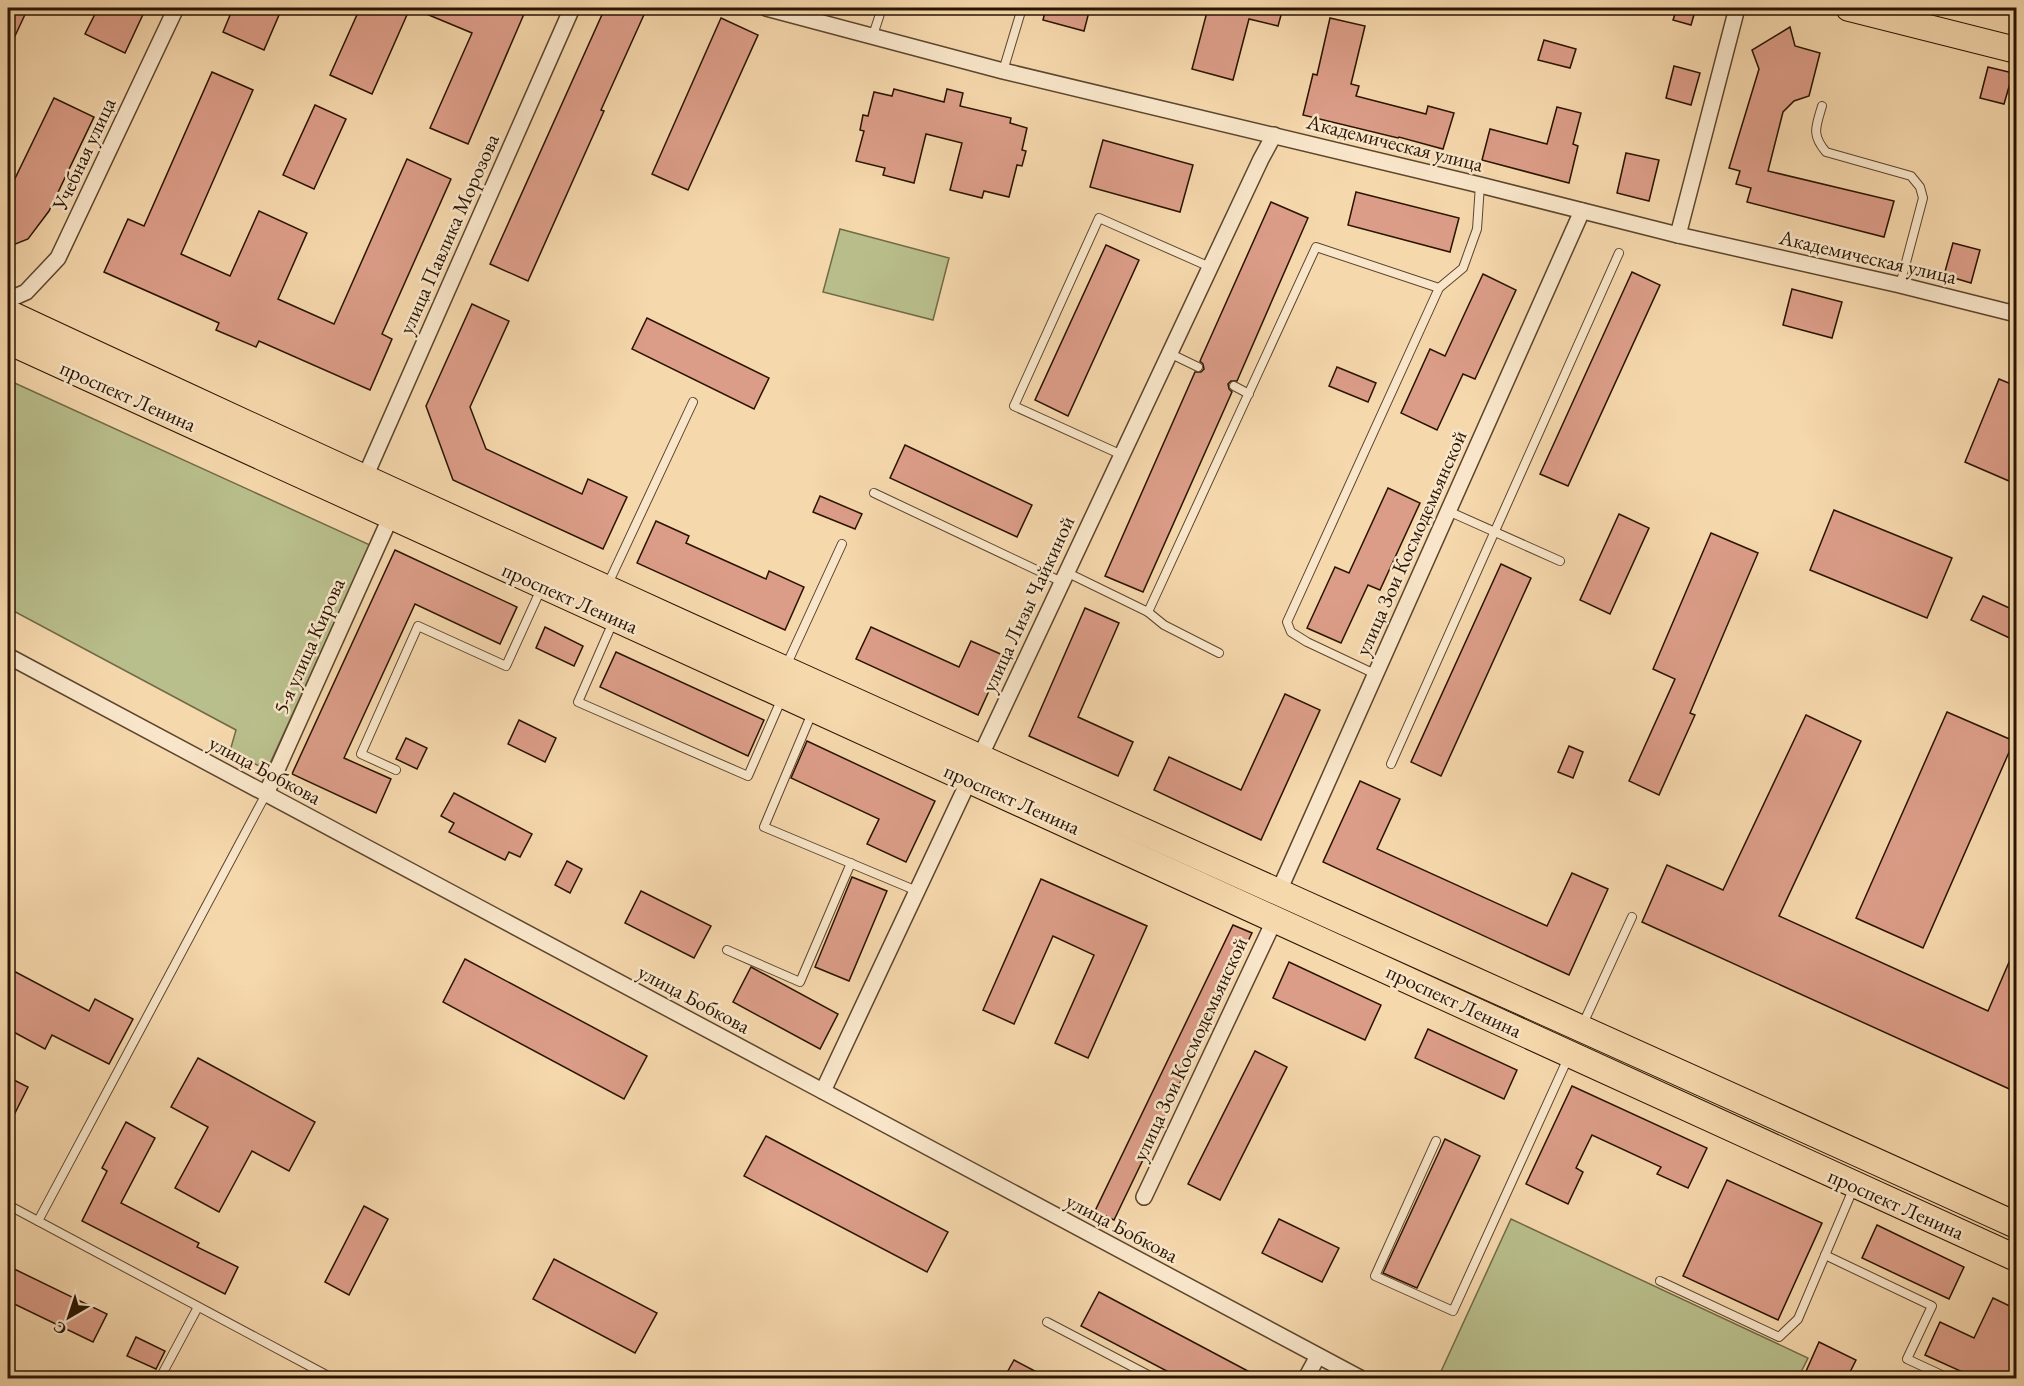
<svg xmlns="http://www.w3.org/2000/svg" width="2024" height="1386" font-family="'EB Garamond',serif">
	<style>
		.green { fill: #b9bf8c; stroke: #716a46; stroke-width: 1.5 }
		.building { fill: #dc9d88; stroke: #291401; stroke-width: 1.5 }
		.lines { fill: none; stroke-linecap: round; stroke-linejoin: round }
		.service-casing { stroke: #5c452c; stroke-width: 10 }
		.minor-casing { stroke: #5c452c; stroke-width: 18 }
		.primary-casing { stroke: #291401; stroke-width: 28 }
		.service { stroke: #f9e6ca; stroke-width: 8 }
		.minor { stroke: #f9e6ca; stroke-width: 15 }
		.primary { stroke: #f6d8ad; stroke-width: 26 }
		.labels { text-anchor: middle; stroke-width: 5; stroke-linejoin: round; paint-order: stroke }
		.street-label { font-size: 21px; fill: #291401; stroke: #f9e6ca }
	</style>
	<rect width="100%" height="100%" fill="#f6d8ad"/>
	<filter id="stains"><feTurbulence type="fractalNoise" baseFrequency=".00333" numOctaves="4"/><feColorMatrix values="0 0 0 0 .2 0 0 0 0 .09 0 0 0 0 .02 0 0 0 .5 -.17"/></filter>
	<radialGradient id="worn" r=".72"><stop offset=".6" stop-color="#630" stop-opacity="0"/><stop offset="1" stop-color="#630" stop-opacity=".3"/></radialGradient>
	<g class="green">
		<polygon points="840,229 949,258 933,320 823,292"/>
		<polygon points="8,380 370,545 267,770 230,751 236,730 8,608"/>
		<polygon points="1511,1219 1808,1358 1798,1378 1438,1378"/>
	</g>
	<g class="building">
		<polygon points="8,8 28,8 8,51"/>
		<polygon points="98,8 146,8 125,53 85,34"/>
		<polygon points="233,8 282,8 264,50 223,32"/>
		<polygon points="360,8 410,8 372,94 330,75"/>
		<polygon points="412,8 509,8 524,14 468,144 430,128 472,33"/>
		<polygon points="605,8 647,8 601,110 604,111 528,281 490,264"/>
		<polygon points="1046,8 1090,8 1084,31 1043,20"/>
		<polygon points="1208,8 1283,8 1278,26 1249,19 1233,80 1192,69"/>
		<polygon points="1677,8 1696,8 1691,25 1673,20"/>
		<polygon points="721,18 758,35 688,190 652,174"/>
		<polygon points="1330,18 1365,26 1351,84 1359,86 1356,96 1426,114 1428,106 1454,113 1443,149 1399,137 1398,138 1303,115 1313,74 1317,75"/>
		<polygon points="1790,27 1795,46 1820,53 1809,96 1794,101 1783,112 1768,171 1894,201 1884,237 1747,202 1751,188 1736,184 1740,171 1729,168 1759,69 1752,50"/>
		<polygon points="1544,40 1576,49 1570,68 1538,60"/>
		<polygon points="1674,66 1700,73 1691,105 1666,98"/>
		<polygon points="1988,67 2013,73 2004,104 1980,98"/>
		<polygon points="212,72 253,90 181,254 230,276 259,211 307,233 278,299 334,324 407,159 451,179 382,334 392,339 370,390 259,341 256,347 216,330 219,323 104,272 128,219 144,226"/>
		<polygon points="894,89 944,102 947,89 963,93 960,106 1011,118 1010,123 1027,128 1022,150 1026,151 1022,166 1017,165 1009,197 984,191 982,198 950,190 962,143 926,134 914,183 883,175 885,168 856,161 864,131 860,130 863,115 868,116 874,92 892,96"/>
		<polygon points="54,98 94,117 49,211 28,239 8,247 8,193"/>
		<polygon points="315,105 346,119 314,189 283,175"/>
		<polygon points="1557,107 1581,113 1573,144 1578,146 1569,183 1482,160 1490,129 1547,144"/>
		<polygon points="1103,140 1193,165 1180,212 1090,187"/>
		<polygon points="1626,153 1659,160 1649,201 1617,193"/>
		<polygon points="1356,192 1459,218 1450,252 1348,225"/>
		<polygon points="1271,202 1308,218 1237,381 1231,381 1228,384 1229,389 1232,392 1143,592 1105,576 1195,372 1201,372 1204,369 1203,364 1200,361"/>
		<polygon points="1953,243 1980,250 1971,283 1944,275"/>
		<polygon points="1106,245 1139,260 1068,416 1035,400"/>
		<polygon points="1632,272 1660,285 1568,486 1540,474"/>
		<polygon points="1483,274 1516,290 1475,379 1463,374 1437,430 1401,413 1430,349 1445,356"/>
		<polygon points="1792,289 1842,302 1832,338 1783,325"/>
		<polygon points="472,304 509,321 470,407 486,449 582,494 588,479 627,497 603,549 453,480 426,406"/>
		<polygon points="647,318 769,378 754,409 632,349"/>
		<polygon points="1337,367 1376,383 1368,402 1329,386"/>
		<polygon points="1999,379 2016,386 2016,484 1965,462"/>
		<polygon points="905,445 1032,505 1017,537 890,478"/>
		<polygon points="1388,488 1420,503 1380,590 1368,585 1341,643 1307,628 1335,567 1349,573"/>
		<polygon points="820,496 862,514 855,529 813,512"/>
		<polygon points="1834,510 1952,558 1927,618 1810,570"/>
		<polygon points="1619,514 1649,528 1610,614 1580,600"/>
		<polygon points="656,521 689,536 686,543 766,579 769,571 804,587 785,630 637,563"/>
		<polygon points="1711,533 1758,553 1690,713 1695,715 1659,795 1629,781 1675,679 1653,669"/>
		<polygon points="395,550 517,607 500,644 415,604 344,758 391,779 376,813 292,774"/>
		<polygon points="1501,564 1531,578 1441,776 1411,762"/>
		<polygon points="1983,596 2016,611 2016,641 1971,620"/>
		<polygon points="1085,608 1119,623 1078,717 1133,742 1118,776 1029,736"/>
		<polygon points="545,627 583,646 574,666 536,648"/>
		<polygon points="871,627 959,667 971,641 1005,656 978,715 856,659"/>
		<polygon points="616,652 764,720 748,756 600,687"/>
		<polygon points="1285,694 1320,710 1261,840 1154,790 1169,757 1241,790"/>
		<polygon points="1947,712 2014,741 1923,948 1856,918"/>
		<polygon points="1806,715 1861,741 1779,916 1988,1011 2016,946 2016,1092 1642,922 1667,865 1723,890"/>
		<polygon points="519,720 556,738 545,762 508,744"/>
		<polygon points="406,738 427,748 417,769 396,759"/>
		<polygon points="807,741 935,801 906,862 867,844 879,819 791,778"/>
		<polygon points="1569,746 1583,752 1573,778 1558,772"/>
		<polygon points="1360,781 1400,799 1377,849 1547,926 1572,873 1608,889 1569,975 1323,862"/>
		<polygon points="454,793 532,834 520,857 509,852 505,860 449,832 454,823 441,816"/>
		<polygon points="567,861 582,869 570,893 555,885"/>
		<polygon points="852,877 887,891 849,981 815,967"/>
		<polygon points="1041,879 1147,926 1088,1058 1055,1043 1094,955 1053,936 1014,1024 983,1010"/>
		<polygon points="641,891 711,926 694,958 625,923"/>
		<polygon points="1233,925 1252,933 1114,1220 1095,1211"/>
		<polygon points="465,959 647,1056 624,1099 443,1002"/>
		<polygon points="1289,962 1381,1005 1365,1040 1273,998"/>
		<polygon points="751,967 838,1014 820,1049 733,1002"/>
		<polygon points="8,968 89,1011 95,999 133,1019 109,1064 52,1035 45,1049 8,1029"/>
		<polygon points="1428,1029 1517,1070 1504,1099 1415,1058"/>
		<polygon points="1255,1051 1287,1067 1220,1200 1188,1184"/>
		<polygon points="198,1058 315,1122 289,1171 252,1151 219,1212 175,1188 208,1127 171,1107"/>
		<polygon points="8,1077 28,1087 8,1127"/>
		<polygon points="1572,1086 1707,1148 1688,1188 1657,1174 1661,1167 1592,1135 1576,1168 1583,1172 1568,1204 1526,1184"/>
		<polygon points="126,1122 155,1138 121,1203 199,1243 197,1247 238,1267 225,1294 82,1221 107,1171 102,1168"/>
		<polygon points="766,1136 948,1232 927,1272 744,1176"/>
		<polygon points="1445,1139 1480,1156 1417,1288 1383,1273"/>
		<polygon points="1727,1180 1822,1223 1778,1320 1683,1276"/>
		<polygon points="364,1206 388,1219 349,1295 325,1282"/>
		<polygon points="1279,1219 1339,1248 1322,1282 1262,1253"/>
		<polygon points="1877,1225 1964,1267 1949,1299 1862,1258"/>
		<polygon points="554,1259 657,1313 635,1353 533,1299"/>
		<polygon points="8,1266 107,1314 93,1342 8,1301"/>
		<polygon points="1099,1292 1261,1378 1180,1378 1081,1326"/>
		<polygon points="1993,1298 2016,1309 2016,1378 1962,1378 1965,1373 1925,1355 1940,1322 1974,1338"/>
		<polygon points="136,1337 165,1351 156,1369 127,1356"/>
		<polygon points="1819,1342 1856,1360 1847,1378 1803,1378"/>
		<polygon points="1014,1360 1048,1378 1004,1378"/>
	</g>
	<g class="lines">
		<defs>
			<g id="service">
				<polyline points="873,35 882,8"/>
				<polyline points="1003,71 1022,8"/>
				<path d="M 1822,106 C 1816,127 1811,134 1826,152 L 1911,176 L 1920,187 L 1923,198 L 1900,285"/>
				<polyline points="1169,353 1198,367"/>
				<polyline points="1234,386 1249,394"/>
				<polyline points="1122,455 1014,406 1099,218 1210,267"/>
				<polyline points="874,493 1062,582"/>
				<polyline points="1448,511 1560,561"/>
				<polyline points="1066,572 1148,612 1316,247 1439,288"/>
				<polyline points="607,586 693,402"/>
				<polyline points="1148,612 1164,625 1219,653"/>
				<polyline points="613,622 578,702 748,776 782,698"/>
				<polyline points="786,666 842,544"/>
				<polyline points="1375,674 1307,642 1291,632 1287,622 1439,288 1463,268 1477,229 1480,185"/>
				<polyline points="812,713 764,827 917,891"/>
				<polyline points="1391,764 1619,253"/>
				<polyline points="396,770 361,754 418,626 506,666 541,589"/>
				<polyline points="727,950 800,982 851,863"/>
				<polyline points="1582,1026 1632,917"/>
				<polyline points="1436,1141 1375,1276 1453,1311 1568,1058"/>
				<polyline points="8,1205 332,1378"/>
				<polyline points="38,1221 266,794"/>
				<polyline points="1825,1255 1932,1306 1907,1359 1948,1378"/>
				<polyline points="1660,1281 1779,1337 1798,1319 1854,1187"/>
				<polyline points="1047,1322 1154,1378"/>
				<polyline points="160,1378 198,1307"/>
			</g>
			<g id="minor">
				<polyline points="766,8 1003,71 1480,185 1678,235 1900,285 2016,314"/>
				<polyline points="1678,235 1737,8"/>
				<polyline points="8,300 26,292 58,258 176,8"/>
				<polyline points="365,477 572,8"/>
				<polyline points="8,656 1360,1378"/>
				<polyline points="266,794 391,516"/>
				<polyline points="1278,893 1582,211"/>
				<polyline points="823,1091 1261,159 1274,135"/>
				<polyline points="1144,1197 1275,919"/>
				<polyline points="1306,1378 1318,1356"/>
			</g>
			<g id="primary">
				<polyline points="1849,8 2016,50"/>
				<path d="M 8,313 C 674,624 1347,921 2016,1225"/>
				<polyline points="8,341 2016,1258"/>
			</g>
		</defs>
		<use href="#service" class="service-casing"/>
		<use href="#minor" class="minor-casing"/>
		<use href="#primary" class="primary-casing"/>
		<use href="#service" class="service"/>
		<use href="#minor" class="minor"/>
		<use href="#primary" class="primary"/>
	</g>
	<g class="labels">
		<g class="street-label">
			<text transform="translate(1395 143) rotate(14)" y="7">Академическая улица</text>
			<text transform="translate(84 154) rotate(-65)" y="7">Учебная улица</text>
			<text transform="translate(449 234) rotate(-66)" y="7">улица Павлика Морозова</text>
			<text transform="translate(1868 257) rotate(13)" y="7">Академическая улица</text>
			<text transform="translate(128 396) rotate(24)" y="7">проспект Ленина</text>
			<text transform="translate(1411 543) rotate(-66)" y="7">улица Зои Космодемьянской</text>
			<text transform="translate(570 598) rotate(24)" y="7">проспект Ленина</text>
			<text transform="translate(1028 604) rotate(-65)" y="7">улица Лизы Чайкиной</text>
			<text transform="translate(309 646) rotate(-66)" y="7">5-я улица Кирова</text>
			<text transform="translate(265 770) rotate(28)" y="7">улица Бобкова</text>
			<text transform="translate(1012 799) rotate(24)" y="7">проспект Ленина</text>
			<text transform="translate(694 999) rotate(28)" y="7">улица Бобкова</text>
			<text transform="translate(1454 1001) rotate(25)" y="7">проспект Ленина</text>
			<text transform="translate(1190 1049) rotate(-65)" y="7">улица Зои Космодемьянской</text>
			<text transform="translate(1896 1204) rotate(24)" y="7">проспект Ленина</text>
			<text transform="translate(1122 1228) rotate(28)" y="7">улица Бобкова</text>
		</g>
	</g>
	<rect width="2024" height="1386" fill="none" stroke="#f6d8ad" stroke-width="30"/>
	<rect x="9" y="9" width="2006" height="1368" fill="none" stroke="#291401" stroke-width="3"/>
	<rect x="15" y="15" width="1994" height="1356" fill="none" stroke="#291401" stroke-width="1.5"/>
	<g transform="translate(69 1317) rotate(219)" stroke="#f9e6ca" stroke-width="4.5" paint-order="stroke">
	<path d="M0-4.5L10 22L0 15L-10 22Z" fill="#291401"/>
	<text y="-9" font-size="16" font-weight="bold" text-anchor="middle" fill="#291401">С</text>
	</g>
	<rect width="100%" height="100%" filter="url(#stains)"/>
	<rect width="100%" height="100%" fill="url(#worn)"/>
</svg>
